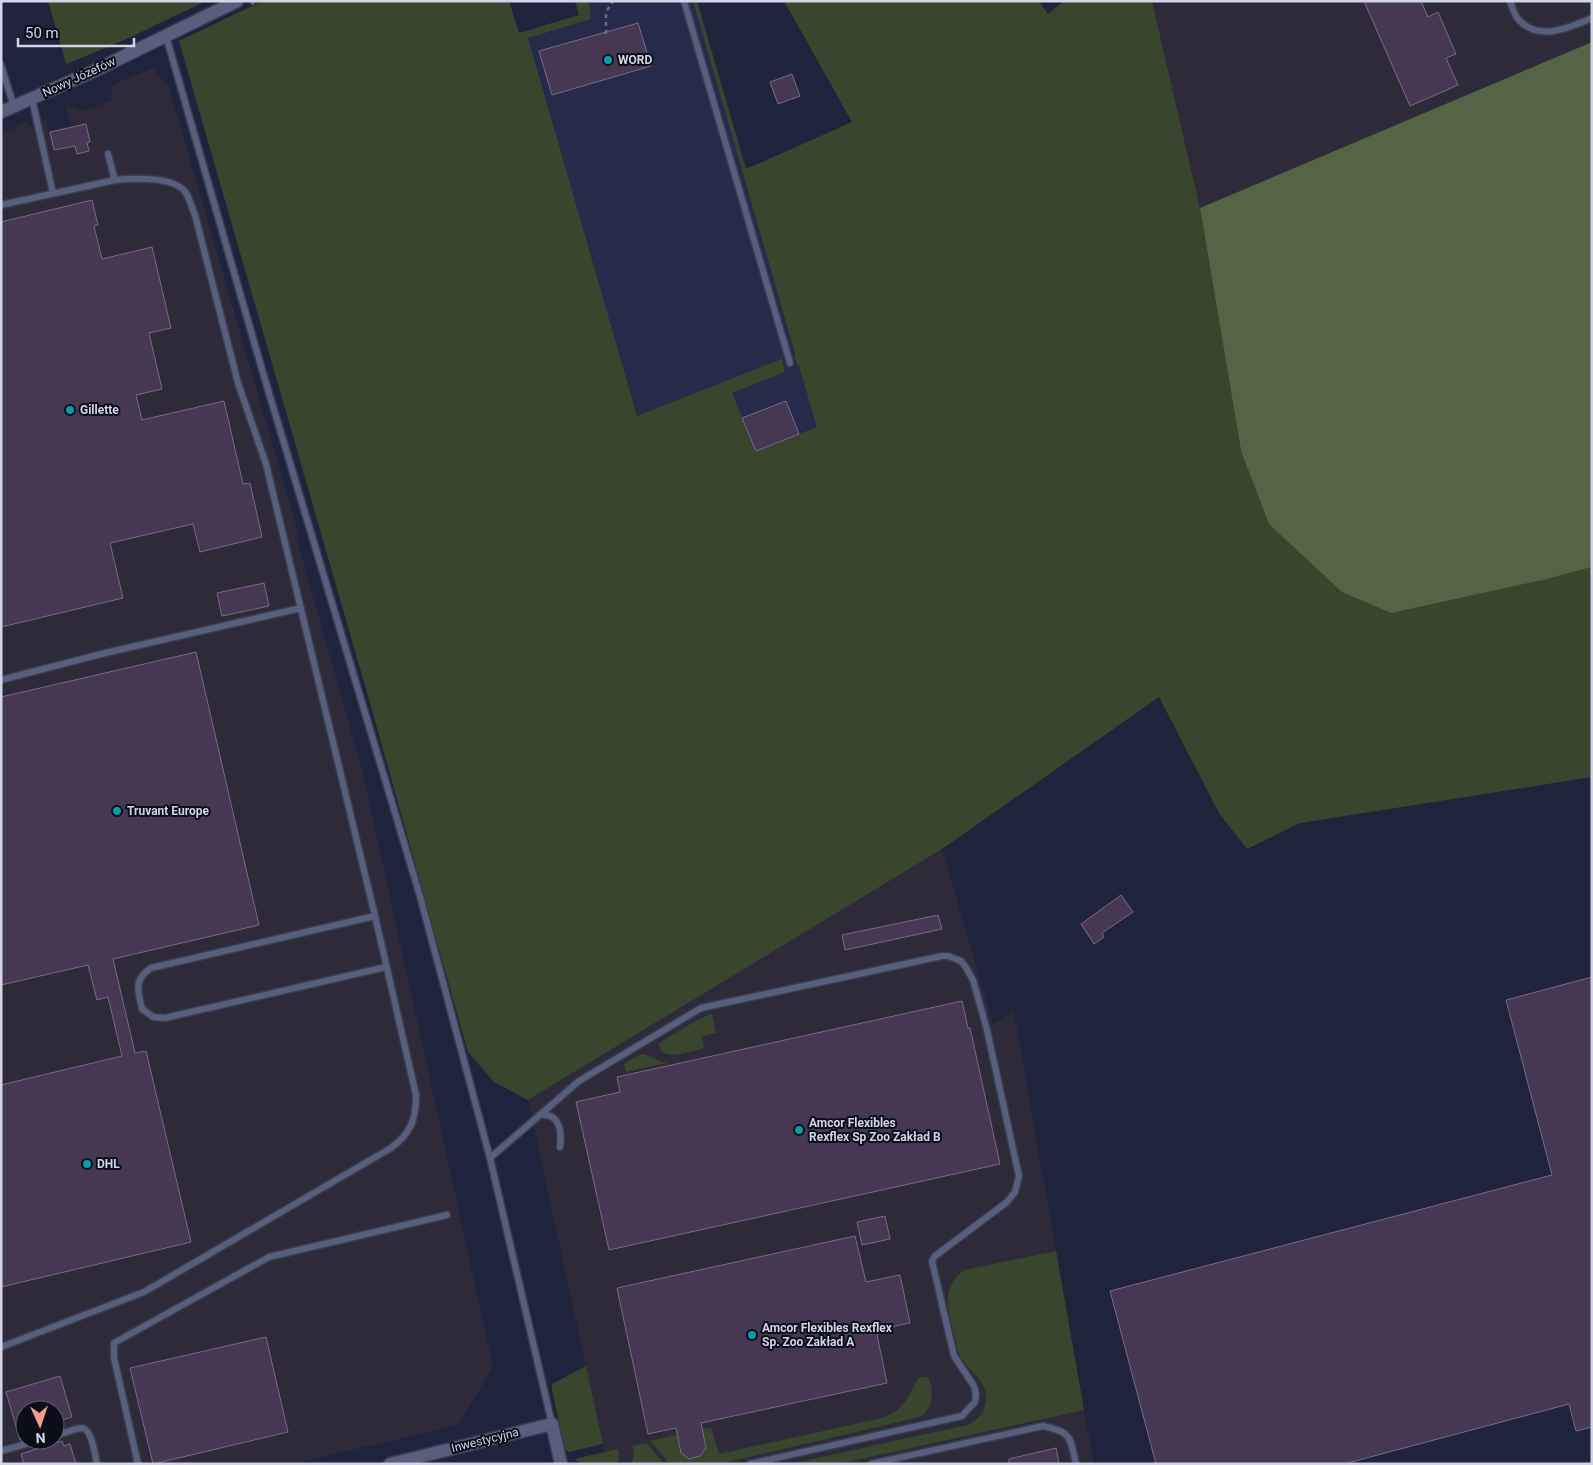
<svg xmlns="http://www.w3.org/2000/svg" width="1593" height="1465" font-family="Roboto,sans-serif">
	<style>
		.built { fill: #262b4a }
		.industrial { fill: #2e2a3a; fill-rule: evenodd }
		.green { fill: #39452d }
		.forest { fill: #546445 }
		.building { fill: #463853; stroke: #796b88 }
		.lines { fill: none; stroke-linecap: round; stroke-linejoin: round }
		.lane-casing { stroke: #393c51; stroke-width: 9 }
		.street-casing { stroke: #393c51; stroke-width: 15 }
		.path { stroke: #696d83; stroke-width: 2.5; stroke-dasharray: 4 4; stroke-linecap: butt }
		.lane { stroke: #585e7b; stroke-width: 6 }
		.street { stroke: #585e7b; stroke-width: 12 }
		.culture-dot { fill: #0f9aa8; stroke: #0b0e19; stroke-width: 2 }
		.labels { text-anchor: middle; stroke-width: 4; stroke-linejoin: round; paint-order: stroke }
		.poi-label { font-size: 12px; font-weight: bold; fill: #d1d5e6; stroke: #0b0e19; text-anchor: start }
		.street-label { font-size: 12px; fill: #d1d5e6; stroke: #0b0e19 }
	</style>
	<rect width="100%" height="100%" fill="#1f233c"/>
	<polygon class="built" points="575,1 697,1 826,448 659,514 518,33 579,15"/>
	<g class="industrial">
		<polygon points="1152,1 1592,1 1592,42 1200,208"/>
		<path d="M 153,68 L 169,87 L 299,536 L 296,537 L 362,769 L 493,1367 L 458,1425 L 292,1464 L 1,1464 L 1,133 L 27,122 L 30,127 L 47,120 L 49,132 L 71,126 L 65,104 L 80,111 L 111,101 L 112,85 ZM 25,1410 L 55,1410 L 55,1440 L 25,1440 Z"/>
		<polygon points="942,849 993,1024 1014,1012 1084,1410 1094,1464 607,1464 528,1100"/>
	</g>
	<g class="green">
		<polygon points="48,1 206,1 120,42 66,64"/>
		<polygon points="262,1 509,1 519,33 579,15 575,1 589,1 591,19 528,38 637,416 782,359 785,372 732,393 756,451 817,427 799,366 797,365 794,356 795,353 693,1 697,1 746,169 852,122 784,1 1039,1 1048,14 1064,1 1152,1 1200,208 1241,451 1547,579 1592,567 1592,777 1300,823 1247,849 1219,813 1159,697 942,849 528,1100 494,1082 468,1052 372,710 179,41"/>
		<path d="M 712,1014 L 716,1033 L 702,1036 L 704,1048 C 691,1051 660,1064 659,1043 L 662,1041 L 699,1019 Z"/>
		<polygon points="645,1054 661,1062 671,1062 626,1072 624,1064 639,1055"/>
		<path d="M 1056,1251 L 1084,1410 L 838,1464 L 789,1464 L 967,1425 C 977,1421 982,1415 985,1406 C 992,1383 970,1373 960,1356 C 957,1350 956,1340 954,1334 C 948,1308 940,1289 964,1270 Z"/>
		<polygon points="586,1366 603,1444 569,1452 565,1449 552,1390 552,1384"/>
		<path d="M 920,1377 L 926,1377 L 929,1379 C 934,1392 933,1409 920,1417 L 719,1464 L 670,1464 L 650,1441 L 711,1427 L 719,1454 L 882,1418 C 905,1409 907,1399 918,1379 Z"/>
		<polygon points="647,1443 664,1464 632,1464 634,1453 632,1446"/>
		<polygon points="618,1449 619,1458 617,1464 582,1464 574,1459"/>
	</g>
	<polygon class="forest" points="1592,42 1592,567 1547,579 1391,613 1342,592 1269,524 1241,451 1200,208"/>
	<g class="building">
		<polygon points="1364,1 1421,1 1428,17 1438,12 1456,54 1446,58 1458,85 1410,106"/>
		<polygon points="638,23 651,66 552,95 539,51"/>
		<polygon points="792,74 800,96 778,104 770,82"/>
		<polygon points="86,124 90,142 87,143 89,151 77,154 75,146 54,150 50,132"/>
		<polygon points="92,200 98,225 94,226 102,259 152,247 171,328 149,333 162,389 136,395 142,420 224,401 243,484 250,483 262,537 200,552 193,524 110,543 123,598 1,627 1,222"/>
		<polygon points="786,401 799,434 756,451 742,418"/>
		<polygon points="264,583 269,606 222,616 217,593"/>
		<polygon points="196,652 259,925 113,959 135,1053 146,1051 191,1242 1,1287 1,1085 122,1056 108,997 97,1000 88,965 1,985 1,697"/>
		<polygon points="1121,895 1133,912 1102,933 1104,937 1094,944 1081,924"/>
		<polygon points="938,915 942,929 845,950 842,935"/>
		<polygon points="1592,977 1592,1427 1576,1431 1569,1404 1344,1464 1156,1464 1110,1291 1552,1175 1506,1000"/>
		<polygon points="962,1001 968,1028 970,1028 1000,1164 609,1250 576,1102 620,1092 617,1077"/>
		<polygon points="885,1216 890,1239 862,1245 857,1222"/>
		<polygon points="855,1236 866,1282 900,1275 910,1323 876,1330 887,1383 701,1423 706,1448 700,1456 689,1459 681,1453 676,1428 648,1434 617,1288"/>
		<polygon points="266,1337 288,1432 153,1464 130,1368"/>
		<polygon points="60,1376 72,1417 55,1422 55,1410 25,1410 25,1439 20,1440 6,1392"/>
		<polygon points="62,1441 64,1446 70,1444 76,1464 24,1464 21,1454"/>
		<polygon points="1056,1448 1059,1464 1009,1464 1009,1459"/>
	</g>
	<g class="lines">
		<defs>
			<g id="lane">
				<polyline points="684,1 790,363"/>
				<path d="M 1510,1 C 1512,7 1514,14 1518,19 C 1538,42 1569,28 1592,18"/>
				<polyline points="166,36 263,373 420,896 490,1158 552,1424"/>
				<polyline points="1,65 14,107"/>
				<polyline points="32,99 53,193"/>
				<polyline points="108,154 115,180"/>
				<path d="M 1,205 L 115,180 C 133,178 175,176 186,193 C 190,200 192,208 195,215 L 238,383 L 266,464 L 375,916 L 416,1095 C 416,1120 411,1133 391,1148 L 144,1292 L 1,1347"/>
				<polyline points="1,680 101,654 301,608"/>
				<path d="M 375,916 L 151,968 C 133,980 138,990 142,1009 L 153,1017 L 165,1018 L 386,967"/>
				<path d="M 540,1115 C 560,1113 562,1131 560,1147"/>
				<polyline points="490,1158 579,1081 701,1008 942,956 948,956 961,961 965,966 973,980 987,1030 1019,1176 1015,1192 1007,1202 935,1256 932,1261 954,1356 974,1386 976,1394 975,1402 962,1416 750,1464"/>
				<path d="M 55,1436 C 61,1434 76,1428 82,1428 C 92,1429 95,1455 97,1464"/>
				<polyline points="1,1451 40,1440"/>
				<polyline points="138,1464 114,1358 114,1343 269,1257 447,1215"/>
				<path d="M 871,1464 L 1043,1426 C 1072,1432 1070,1437 1076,1464"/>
			</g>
			<g id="street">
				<polyline points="1,112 94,71 237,1"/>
				<polyline points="390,1464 552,1424 561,1464"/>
			</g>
		</defs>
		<use href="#lane" class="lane-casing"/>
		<use href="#street" class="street-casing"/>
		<g class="path">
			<polyline points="251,4 257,1"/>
			<polyline points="606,34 606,12 613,1"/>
		</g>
		<use href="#lane" class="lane"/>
		<use href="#street" class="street"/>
	</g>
	<g class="culture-dot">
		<circle cx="608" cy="60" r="5"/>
		<circle cx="70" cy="410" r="5"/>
		<circle cx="117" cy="811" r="5"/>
		<circle cx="799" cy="1130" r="5"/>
		<circle cx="87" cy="1164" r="5"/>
		<circle cx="752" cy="1335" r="5"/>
	</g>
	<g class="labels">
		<g class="poi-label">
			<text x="618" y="64">WORD</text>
			<text x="80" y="414">Gillette</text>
			<text x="127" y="815">Truvant Europe</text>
			<text x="809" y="1127">Amcor Flexibles<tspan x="809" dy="14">Rexflex Sp Zoo Zakład B</tspan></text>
			<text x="97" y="1168">DHL</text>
			<text x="762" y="1332">Amcor Flexibles Rexflex<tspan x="762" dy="14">Sp. Zoo Zakład A</tspan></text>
		</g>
		<g class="street-label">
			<text transform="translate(79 77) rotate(-25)" y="4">Nowy Józefów</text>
			<text transform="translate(485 1440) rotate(-14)" y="4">Inwestycyjna</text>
		</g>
	</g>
	<rect width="1593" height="1465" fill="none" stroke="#d1d5e6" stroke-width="5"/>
	<g transform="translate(40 1425) rotate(177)"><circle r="24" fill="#0b0e19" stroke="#5a5e6b"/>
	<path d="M0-4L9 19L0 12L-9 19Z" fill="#f49d8b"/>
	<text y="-8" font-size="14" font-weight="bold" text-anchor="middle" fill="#d1d5e6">N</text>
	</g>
	<path d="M18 38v8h116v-8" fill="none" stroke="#d1d5e6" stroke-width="2.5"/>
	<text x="25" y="38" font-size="15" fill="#d1d5e6" stroke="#0b0e19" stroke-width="4" paint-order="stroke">50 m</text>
</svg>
